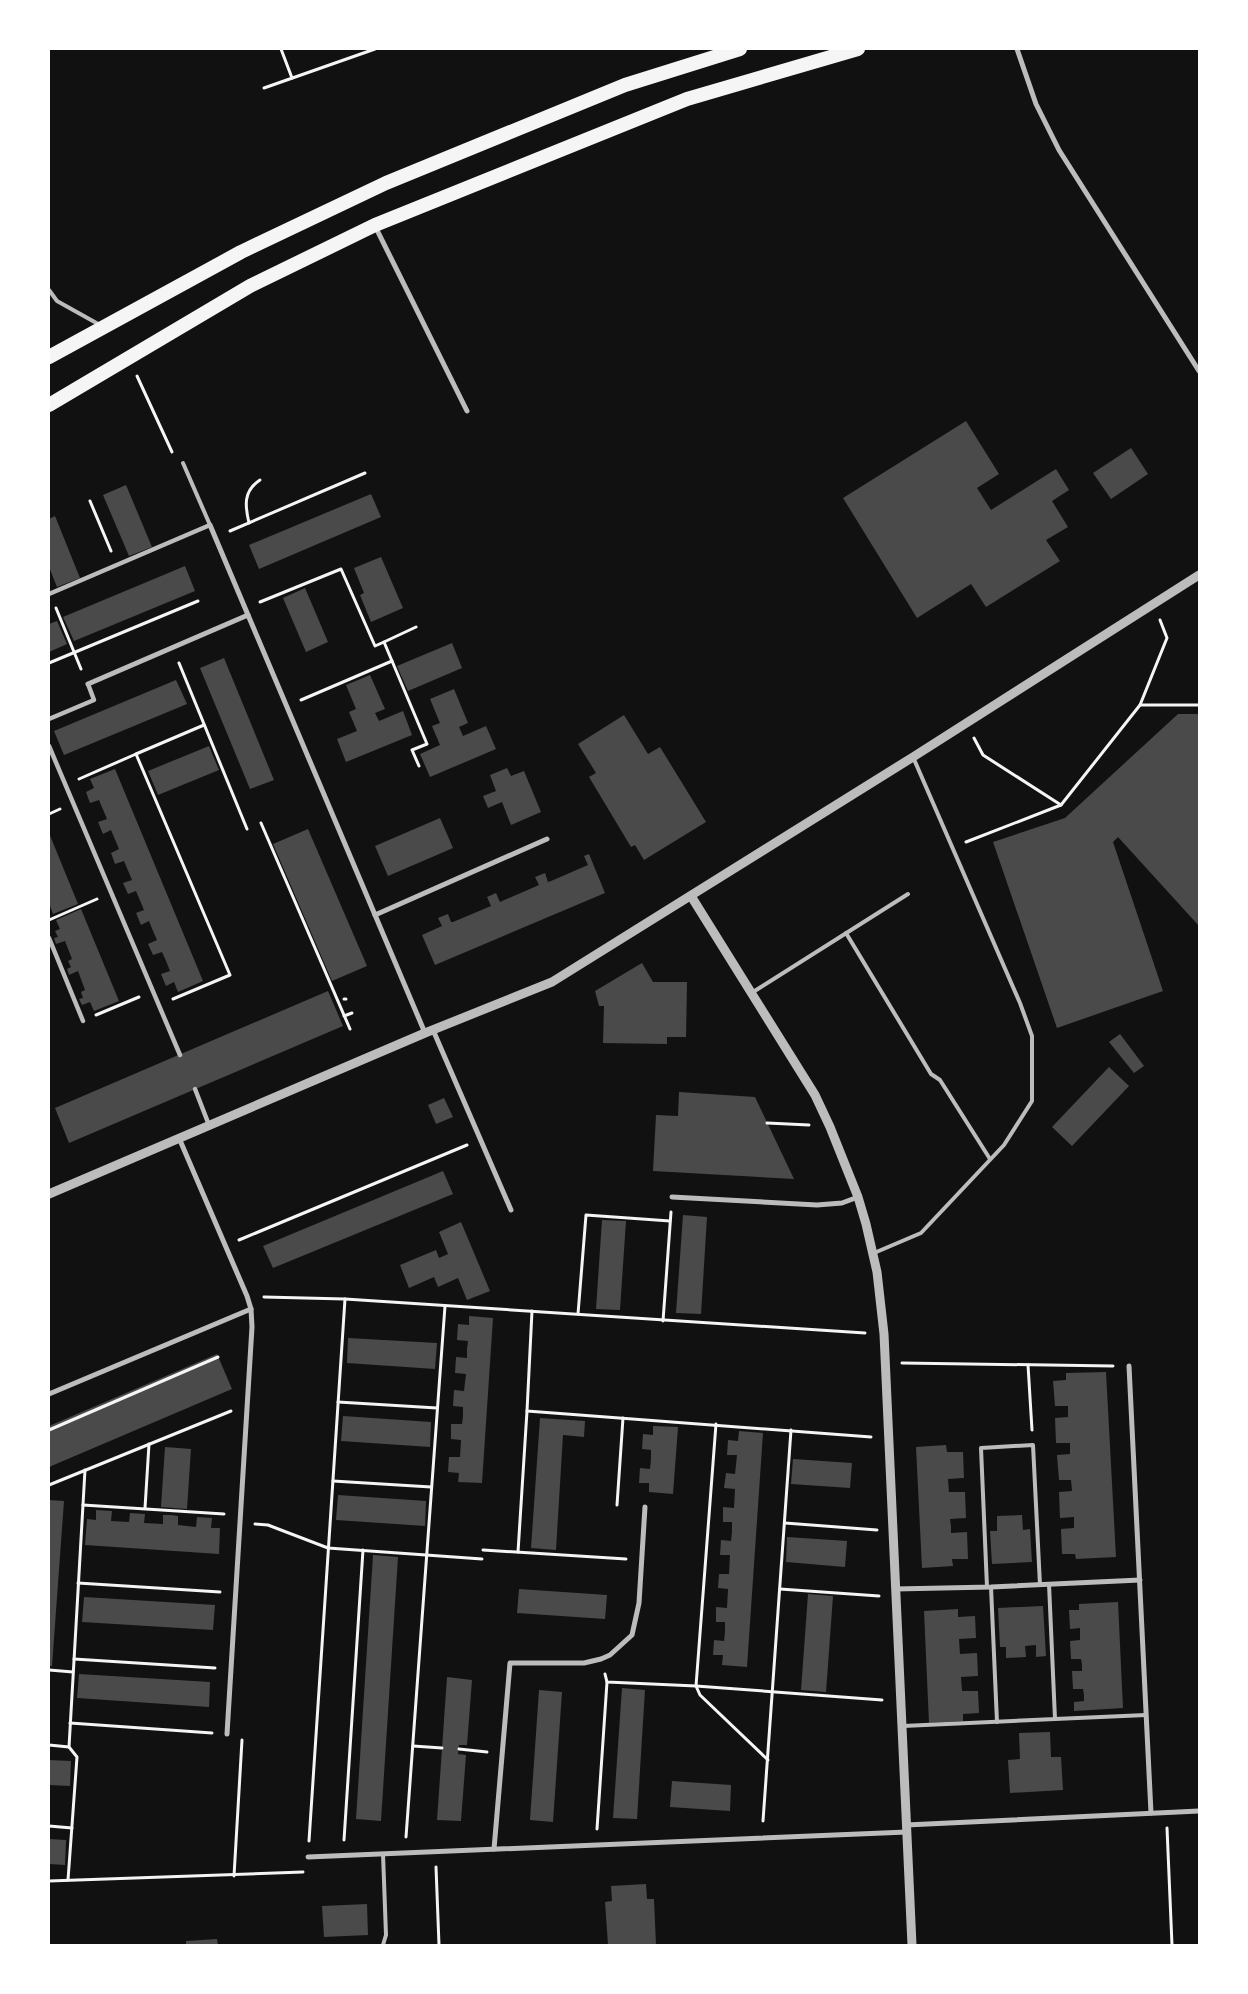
<svg xmlns="http://www.w3.org/2000/svg" width="1248" height="1994" font-family="'Space Grotesk',sans-serif">
	<style>
		.building { fill: #4a4a4a }
		.lines { fill: none; stroke-linecap: round; stroke-linejoin: round }
		.path { stroke: #f5f5f5; stroke-width: 3 }
		.service { stroke: #bcbcbc; stroke-width: 4 }
		.pedestrian { stroke: #bcbcbc; stroke-width: 4.5 }
		.minor { stroke: #bcbcbc; stroke-width: 5 }
		.tertiary { stroke: #bcbcbc; stroke-width: 9 }
		.trunk { stroke: #f5f5f5; stroke-width: 14 }
	</style>
	<rect width="100%" height="100%" fill="#111"/>
	<g class="building">
		<polygon points="966,421 999,474 977,488 991,510 1056,469 1069,490 1052,501 1068,527 1046,540 1060,561 986,607 971,584 917,618 843,498"/>
		<polygon points="1131,448 1148,474 1111,499 1093,473"/>
		<polygon points="126,485 152,547 129,556 103,495"/>
		<polygon points="371,494 381,517 259,569 249,545"/>
		<polygon points="55,516 80,578 57,587 49,567 49,519"/>
		<polygon points="381,557 403,608 371,622 360,595 364,593 354,568"/>
		<polygon points="185,566 195,591 74,641 63,617"/>
		<polygon points="305,588 328,642 306,652 283,598"/>
		<polygon points="57,621 67,644 49,652 49,624"/>
		<polygon points="452,643 462,668 408,691 397,666"/>
		<polygon points="224,658 274,780 250,789 200,668"/>
		<polygon points="370,675 385,709 375,713 379,721 403,711 412,735 346,762 337,739 357,731 349,712 356,709 346,685"/>
		<polygon points="176,680 187,704 64,755 54,731"/>
		<polygon points="454,689 468,723 459,727 463,736 486,726 496,749 430,777 420,754 440,745 432,726 440,723 430,699"/>
		<polygon points="1178,714 1199,714 1199,926 1118,837 1113,842 1163,991 1057,1028 993,842 1065,818"/>
		<polygon points="624,715 648,754 660,747 706,822 644,860 635,845 631,847 589,777 596,773 578,744"/>
		<polygon points="209,746 219,770 158,795 148,771"/>
		<polygon points="507,768 511,776 524,771 541,812 511,825 502,802 488,808 483,796 496,791 490,775"/>
		<polygon points="115,769 203,981 178,992 174,982 166,986 161,974 170,971 166,961 162,952 153,955 148,944 157,940 153,931 149,921 141,925 136,913 144,910 136,891 128,894 123,883 132,880 124,861 115,864 111,853 119,849 111,830 103,834 98,822 107,819 99,800 90,803 86,792 94,788 90,779"/>
		<polygon points="440,818 453,848 388,876 375,846"/>
		<polygon points="308,829 367,966 332,981 273,844"/>
		<polygon points="49,833 78,904 53,914 49,903"/>
		<polygon points="589,854 605,893 435,965 422,935 442,926 438,918 448,914 451,922 453,922 491,906 487,897 496,893 500,902 502,901 539,885 535,877 545,873 548,882 551,881 588,865 584,856"/>
		<polygon points="81,909 119,1001 94,1011 90,1002 82,1005 79,999 83,998 81,992 85,990 78,971 69,975 67,969 71,967 68,961 72,959 65,941 56,944 54,938 58,937 55,931 60,929 56,920"/>
		<polygon points="642,963 653,982 687,982 686,1037 667,1037 667,1044 603,1043 604,1006 599,1006 595,991"/>
		<polygon points="328,991 343,1026 69,1143 55,1108"/>
		<polygon points="1120,1034 1144,1066 1134,1073 1109,1042"/>
		<polygon points="1109,1067 1129,1086 1072,1146 1052,1127"/>
		<polygon points="679,1092 755,1097 794,1179 653,1171 656,1115 678,1116"/>
		<polygon points="444,1098 453,1117 436,1124 428,1105"/>
		<polygon points="443,1171 453,1194 273,1268 263,1246"/>
		<polygon points="683,1215 707,1217 701,1314 676,1313"/>
		<polygon points="602,1220 626,1221 620,1310 596,1309"/>
		<polygon points="461,1222 490,1291 467,1300 458,1278 438,1287 434,1277 409,1288 400,1265 436,1250 439,1258 448,1254 439,1232"/>
		<polygon points="469,1316 493,1318 482,1483 458,1482 459,1473 448,1472 449,1457 460,1457 461,1440 451,1439 451,1424 462,1424 463,1416 463,1407 453,1406 454,1390 464,1391 466,1374 455,1373 456,1357 467,1358 467,1349 468,1341 457,1340 458,1324 469,1325"/>
		<polygon points="348,1338 437,1343 435,1369 347,1363"/>
		<polygon points="217,1354 232,1389 49,1467 49,1426"/>
		<polygon points="1106,1372 1116,1557 1076,1559 1075,1554 1062,1554 1061,1529 1074,1528 1074,1517 1060,1518 1059,1492 1072,1491 1071,1480 1059,1480 1057,1455 1070,1454 1070,1443 1056,1443 1055,1418 1068,1417 1068,1406 1055,1406 1053,1381 1066,1380 1066,1373"/>
		<polygon points="343,1416 431,1422 430,1447 341,1441"/>
		<polygon points="540,1418 585,1421 584,1437 563,1435 556,1550 531,1548"/>
		<polygon points="653,1426 678,1427 673,1494 649,1492 649,1483 639,1483 640,1468 650,1469 651,1459 651,1450 642,1449 643,1434 653,1435"/>
		<polygon points="739,1431 763,1433 747,1667 722,1665 723,1655 713,1655 714,1640 724,1641 725,1632 725,1622 716,1622 716,1607 727,1608 728,1589 718,1588 719,1574 729,1574 730,1555 720,1555 721,1540 731,1541 732,1532 732,1522 723,1522 723,1507 734,1508 735,1489 724,1488 726,1473 735,1474 737,1455 727,1455 728,1440 738,1441"/>
		<polygon points="946,1445 947,1452 963,1452 964,1478 948,1479 949,1492 965,1492 966,1518 950,1519 951,1526 951,1533 967,1532 968,1559 952,1559 953,1566 922,1568 916,1447"/>
		<polygon points="165,1447 191,1449 187,1509 161,1507"/>
		<polygon points="793,1459 852,1463 850,1488 791,1484"/>
		<polygon points="338,1495 426,1501 425,1526 336,1520"/>
		<polygon points="49,1500 64,1501 52,1666 49,1666"/>
		<polygon points="96,1510 112,1511 111,1521 129,1522 130,1513 145,1514 144,1523 163,1524 163,1515 171,1515 178,1516 178,1525 196,1527 197,1517 212,1518 211,1528 220,1528 219,1554 85,1545 87,1519 96,1520"/>
		<polygon points="1022,1515 1023,1530 1030,1529 1032,1562 992,1564 990,1531 997,1531 997,1516"/>
		<polygon points="787,1537 847,1541 845,1567 786,1562"/>
		<polygon points="373,1555 398,1557 381,1821 356,1819"/>
		<polygon points="519,1589 607,1595 605,1619 517,1613"/>
		<polygon points="808,1594 833,1596 826,1692 801,1690"/>
		<polygon points="84,1597 215,1605 213,1630 82,1622"/>
		<polygon points="1118,1602 1123,1708 1074,1711 1074,1702 1084,1701 1084,1695 1083,1689 1073,1689 1072,1671 1082,1671 1082,1665 1081,1659 1071,1659 1070,1641 1080,1640 1080,1628 1070,1629 1069,1610 1079,1610 1079,1604"/>
		<polygon points="1043,1606 1046,1656 1036,1657 1036,1645 1025,1646 1026,1657 1006,1658 1006,1647 1000,1647 998,1608"/>
		<polygon points="958,1609 958,1617 975,1616 976,1638 959,1639 960,1654 977,1653 978,1676 961,1677 962,1691 978,1691 979,1713 963,1714 963,1721 929,1723 924,1611"/>
		<polygon points="79,1674 210,1682 209,1707 77,1698"/>
		<polygon points="447,1677 472,1680 467,1745 459,1745 458,1754 466,1755 461,1821 437,1820"/>
		<polygon points="622,1688 645,1690 637,1819 613,1818"/>
		<polygon points="539,1690 562,1692 553,1822 530,1820"/>
		<polygon points="1050,1732 1051,1757 1061,1757 1063,1790 1010,1793 1008,1760 1020,1759 1019,1733"/>
		<polygon points="49,1760 71,1761 70,1786 49,1785"/>
		<polygon points="672,1781 731,1785 730,1811 670,1807"/>
		<polygon points="49,1839 66,1840 65,1865 49,1864"/>
		<polygon points="646,1884 647,1899 654,1899 656,1945 608,1945 605,1902 612,1901 611,1886"/>
		<polygon points="367,1904 368,1935 324,1937 322,1906"/>
		<polygon points="217,1939 218,1945 186,1945 186,1941"/>
	</g>
	<g class="lines">
		<g class="path">
			<polyline points="281,49 292,78"/>
			<polyline points="264,88 375,49"/>
			<polyline points="137,376 172,452"/>
			<polyline points="90,501 111,551"/>
			<path d="M 249,523 C 245,506 243,491 260,480"/>
			<polyline points="230,531 365,473"/>
			<polyline points="260,602 341,569 375,646 384,642"/>
			<polyline points="56,608 81,669"/>
			<polyline points="416,627 384,642 427,744 412,750 419,766"/>
			<polyline points="49,663 198,601"/>
			<polyline points="179,663 247,829"/>
			<polyline points="301,700 392,661"/>
			<polyline points="1140,705 1167,638 1160,620"/>
			<polyline points="974,738 983,755 1061,805"/>
			<polyline points="136,754 204,725"/>
			<polyline points="79,779 136,754 230,975 173,999"/>
			<polyline points="49,814 60,809"/>
			<polyline points="261,823 350,1029"/>
			<polyline points="966,842 1061,805 1140,705 1199,705"/>
			<polyline points="49,920 97,899"/>
			<polyline points="344,999 346,999"/>
			<polyline points="96,1015 139,997"/>
			<polyline points="344,1016 352,1013"/>
			<polyline points="767,1123 809,1125"/>
			<polyline points="239,1240 467,1145"/>
			<polyline points="264,1297 345,1299 309,1841"/>
			<polyline points="345,1299 865,1333"/>
			<polyline points="532,1311 527,1411 871,1437"/>
			<polyline points="578,1314 586,1215 670,1221"/>
			<polyline points="663,1321 671,1212"/>
			<polyline points="902,1363 1113,1366"/>
			<polyline points="1028,1365 1032,1430"/>
			<polyline points="338,1402 437,1408"/>
			<polyline points="716,1424 696,1686 700,1695 768,1760"/>
			<polyline points="49,1430 218,1357"/>
			<polyline points="333,1481 431,1487"/>
			<polyline points="49,1485 231,1411"/>
			<polyline points="83,1505 224,1514"/>
			<polyline points="617,1505 623,1418"/>
			<polyline points="145,1508 149,1444"/>
			<polyline points="785,1523 877,1530"/>
			<polyline points="255,1524 268,1525 328,1548 482,1559"/>
			<polyline points="483,1550 626,1559"/>
			<polyline points="518,1552 527,1411"/>
			<polyline points="78,1583 220,1592"/>
			<polyline points="780,1589 879,1596"/>
			<polyline points="74,1659 215,1668"/>
			<polyline points="49,1670 73,1672"/>
			<polyline points="605,1674 607,1682 696,1686 882,1700"/>
			<polyline points="70,1723 212,1733"/>
			<polyline points="49,1745 69,1747"/>
			<polyline points="413,1746 442,1748"/>
			<polyline points="459,1749 487,1752"/>
			<polyline points="763,1821 791,1430"/>
			<polyline points="49,1826 72,1828"/>
			<polyline points="1167,1828 1172,1945"/>
			<polyline points="597,1829 607,1682"/>
			<polyline points="406,1837 445,1306"/>
			<polyline points="344,1840 363,1550"/>
			<polyline points="436,1867 439,1945"/>
			<polyline points="234,1876 242,1740"/>
			<polyline points="68,1880 77,1757 69,1747 85,1470"/>
			<polyline points="49,1881 303,1872"/>
		</g>
		<g class="service">
			<polyline points="49,290 57,301 100,325"/>
			<polyline points="183,463 210,525"/>
			<polyline points="846,933 931,1074 940,1080 990,1159"/>
			<polyline points="753,992 908,894"/>
			<polyline points="874,1253 921,1233 1004,1145 1032,1101 1032,1036 1020,1003 913,757"/>
			<polyline points="987,1587 981,1448 1033,1445 1040,1585"/>
			<polyline points="991,1587 997,1722"/>
			<polyline points="1055,1719 1146,1715"/>
			<polyline points="903,1726 1055,1719 1049,1584"/>
			<polyline points="383,1854 386,1935 383,1945"/>
		</g>
		<g class="pedestrian">
			<polyline points="49,594 210,525"/>
			<polyline points="49,719 94,700 88,684"/>
			<polyline points="49,746 180,1055"/>
			<polyline points="49,938 83,1021"/>
			<polyline points="195,1089 209,1125"/>
		</g>
		<g class="minor">
			<polyline points="1017,49 1036,104 1059,150 1199,371"/>
			<polyline points="375,226 467,411"/>
			<polyline points="210,525 248,615"/>
			<polyline points="88,684 248,615 425,1033"/>
			<polyline points="375,915 547,839"/>
			<polyline points="433,1030 511,1210"/>
			<polyline points="179,1138 247,1296 251,1309 252,1327 227,1734"/>
			<polyline points="672,1197 817,1205 842,1203 858,1197"/>
			<polyline points="1129,1366 1151,1813"/>
			<polyline points="49,1394 251,1309"/>
			<polyline points="895,1589 991,1587 1140,1580"/>
			<polyline points="906,1825 1199,1811"/>
			<polyline points="494,1849 510,1663 584,1663 601,1659 610,1655 632,1635 639,1603 645,1507"/>
			<polyline points="308,1857 907,1832"/>
		</g>
		<g class="tertiary">
			<polyline points="691,896 815,1095 830,1127 858,1197 866,1224 877,1272 884,1334 912,1945"/>
			<polyline points="49,1194 425,1033 552,982 913,757 1199,575"/>
		</g>
		<g class="trunk">
			<polyline points="49,357 241,252 386,183 625,85 740,49"/>
			<polyline points="49,405 250,286 375,225 687,99 858,49"/>
		</g>
	</g>
	<rect width="1248" height="1994" fill="none" stroke="#ffffff" stroke-width="100"/>
</svg>
